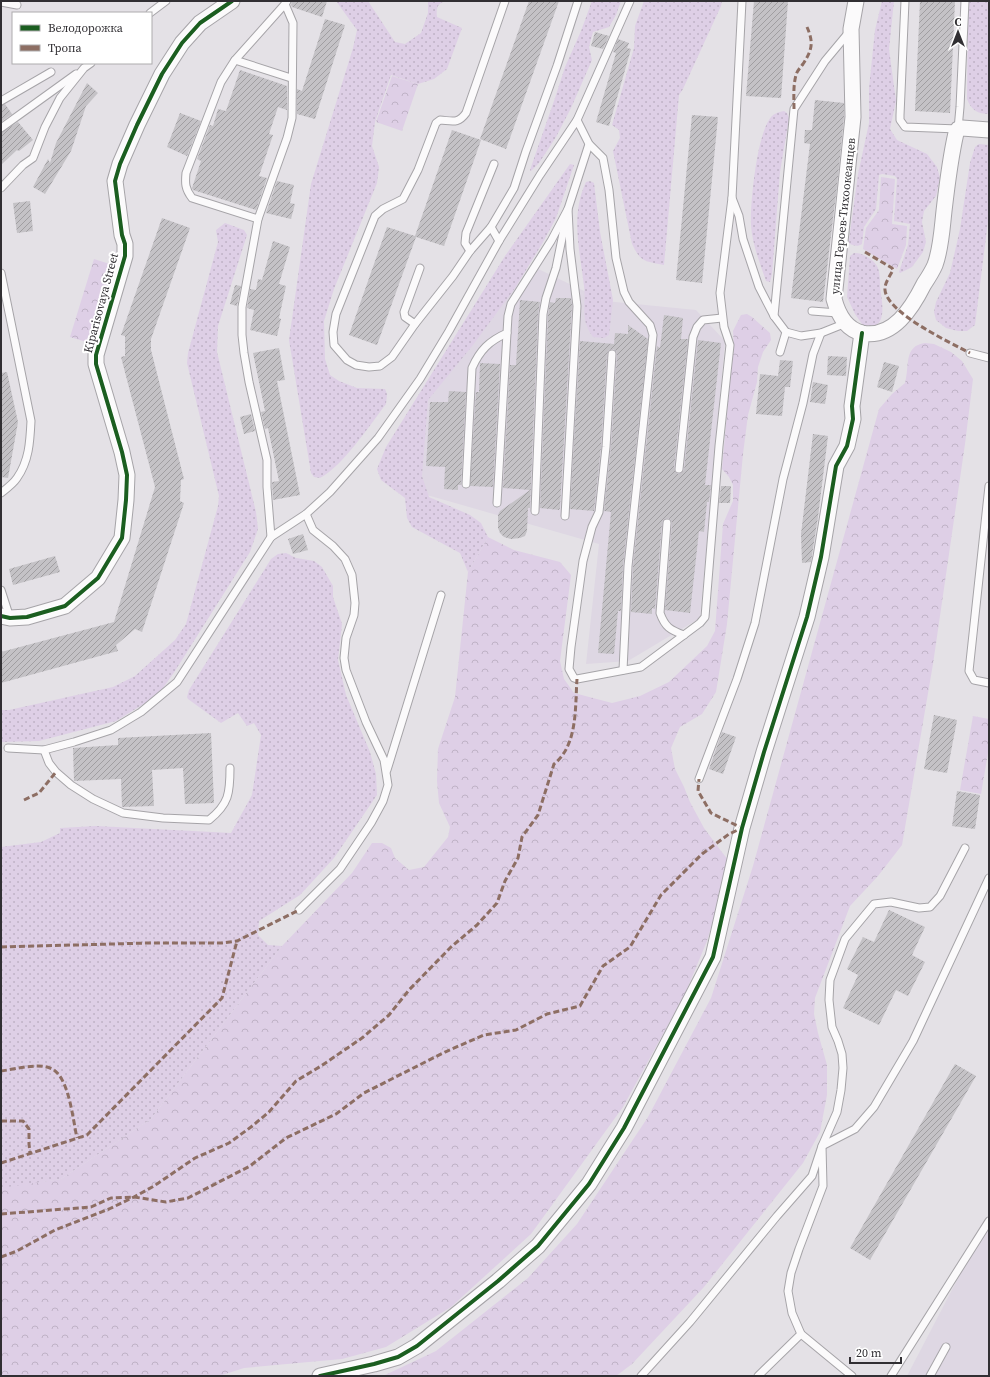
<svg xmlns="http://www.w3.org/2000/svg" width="990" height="1377" font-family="'Source Serif 4',serif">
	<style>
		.built { fill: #ded7e3 }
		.grass { fill: url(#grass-dots) }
		.forest { fill: url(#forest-crowns) }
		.building { fill: url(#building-hatch) }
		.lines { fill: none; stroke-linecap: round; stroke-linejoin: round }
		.lane-casing { stroke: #a6a4a8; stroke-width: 9 }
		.street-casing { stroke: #a6a4a8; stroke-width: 17 }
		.lane { stroke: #fbfafb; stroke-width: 7 }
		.street { stroke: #fbfafb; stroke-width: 15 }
		.quiet { stroke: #8d6e63; stroke-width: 3; stroke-dasharray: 6 3; stroke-linecap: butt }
		.cycleway-casing { stroke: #fff; stroke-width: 6 }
		.cycleway { stroke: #1b5e20; stroke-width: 4 }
		.labels { text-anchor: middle; stroke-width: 4; stroke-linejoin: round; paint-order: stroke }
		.street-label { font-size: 12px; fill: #312f33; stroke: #fff }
	</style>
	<defs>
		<pattern id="grass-dots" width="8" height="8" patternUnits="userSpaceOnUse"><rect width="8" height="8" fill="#decfe6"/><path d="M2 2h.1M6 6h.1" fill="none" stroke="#bfb2c6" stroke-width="1.8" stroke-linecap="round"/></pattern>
		<pattern id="forest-crowns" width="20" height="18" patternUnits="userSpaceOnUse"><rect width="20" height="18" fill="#decfe6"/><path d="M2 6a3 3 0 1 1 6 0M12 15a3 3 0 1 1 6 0" fill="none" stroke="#bfb2c6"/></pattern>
		<pattern id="building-hatch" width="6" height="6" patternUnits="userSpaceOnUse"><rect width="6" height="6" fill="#c4c2c6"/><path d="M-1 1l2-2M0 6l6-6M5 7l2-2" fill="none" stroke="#a09ea1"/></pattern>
	</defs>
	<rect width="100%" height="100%" fill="#e4e1e6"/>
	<g class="built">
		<polygon points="532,266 605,301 696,310 725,341 700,618 628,661 586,664 599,544 420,493 427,396"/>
		<polygon points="989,1219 989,1376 907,1376"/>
	</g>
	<g class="grass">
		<path d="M 336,1 L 368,1 L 395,42 L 405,44 L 421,33 L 428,13 L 428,1 L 445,1 C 437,4 436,9 437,17 L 462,28 L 447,69 L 434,79 L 418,84 L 391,75 L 375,122 L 372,146 L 379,167 L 377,183 L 334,289 L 324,321 L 325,359 L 330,375 L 339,381 L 357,388 L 385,389 L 387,394 L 386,404 C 369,426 343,466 320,478 L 314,477 L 311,473 L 289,340 L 311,184 L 353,48 L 357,30 Z"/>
		<polygon points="592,1 621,1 616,15 609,27 593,32 589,47 592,60 571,108 556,137 539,163 531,171 530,170 555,98 565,67 581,31"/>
		<path d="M 644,1 L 722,1 L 721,6 L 683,89 L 679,95 L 664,265 C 645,261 641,263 632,244 L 613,151 L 620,138 L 619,130 L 612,125 L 634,48 L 635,26 Z"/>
		<path d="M 882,1 L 894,1 L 889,49 L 896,101 L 890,129 L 897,140 L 927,154 L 937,167 L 940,178 L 936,196 L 924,211 L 922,222 L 926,242 L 923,252 L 912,267 L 900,273 L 899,272 L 908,245 L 910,224 L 894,221 L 897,179 L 895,176 L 882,174 L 879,175 L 876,209 L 864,227 L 862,244 C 858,247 853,246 849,243 L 849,240 L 858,174 L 869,123 L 869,88 L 875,30 Z"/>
		<path d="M 968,1 L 989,1 L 989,114 C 978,114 971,110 967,99 Z"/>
		<path d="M 784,111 L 787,113 L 789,118 L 780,172 L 772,274 L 770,282 L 766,281 C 760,263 752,244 751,225 C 750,202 757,138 769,120 C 772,114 778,112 784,111 Z"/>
		<polygon points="979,144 989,145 989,213 975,325 967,331 958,331 946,328 936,320 934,312 936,302 950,273 960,229 970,163 975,147"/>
		<polygon points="570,164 574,165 556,218 542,244 515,288 473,345 428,400 422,476 429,497 470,515 481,523 488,537 468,572 460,553 412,527 407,518 405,498 381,480 377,469 386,447 505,256"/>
		<path d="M 590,181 L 594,183 L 600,232 L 613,300 L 609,335 L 604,338 L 593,337 C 591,334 588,330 587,326 C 582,316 586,298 584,286 C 580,251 570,216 586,182 Z"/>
		<polygon points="225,223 244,230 247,235 218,326 217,352 256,512 258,529 250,552 175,671 163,688 150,700 116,721 39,741 1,742 1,710 9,710 113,687 135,676 175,640 186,624 218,506 219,496 187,363 188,353 218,242 216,230"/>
		<path d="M 854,253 C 861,252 873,259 877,266 C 880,271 880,281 880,287 C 882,302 889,330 864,327 L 855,314 L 847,297 L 850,256 Z"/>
		<polygon points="286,553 296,558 314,561 322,567 333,586 333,597 342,624 338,660 346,695 370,752 376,774 377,795 334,858 300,895 259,921 258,935 268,945 282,946 151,1119 61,1179 1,1189 1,847 41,842 60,833 60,828 96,826 231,833 252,795 261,735 254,723 247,726 238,713 221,723 188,699 187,697 189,690 271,559 278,554"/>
	</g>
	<g class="forest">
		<polygon points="392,76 418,84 402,131 376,122"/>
		<polygon points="881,177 895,179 892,224 907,226 906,245 897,269 863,249 866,228 879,210"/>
		<polygon points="94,259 116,266 93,344 70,337"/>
		<polygon points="747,314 752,317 770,333 771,340 763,352 758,367 757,382 748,415 743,454 727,624 716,692 702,714 680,727 671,748 675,769 684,787 690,802 704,828 721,851 729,861 726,878 707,941 685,994 623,1107 531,1234 451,1307 386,1347 342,1359 244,1368 219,1376 1,1376 1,1188 61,1179 151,1119 282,946 352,873 372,843 382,843 391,848 395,858 409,870 424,867 448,837 450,827 439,803 437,781 438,749 455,697 468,572 488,537 514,550 560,562 571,575 560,661 564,679 574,693 612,703 640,696 669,682 707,646 715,631 723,524 733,501 733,485 729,477 722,469 731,370 734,348 733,331 741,315"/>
		<path d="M 925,343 L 934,344 L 951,352 L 962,361 L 973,379 L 965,444 L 933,664 L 902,845 L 878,876 L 850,906 L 815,998 L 814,1014 L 818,1033 L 827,1065 L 827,1095 L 820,1132 L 803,1163 L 704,1287 L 632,1364 L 616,1376 L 383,1376 L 436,1351 L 528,1278 L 577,1224 L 648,1117 L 711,998 L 753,866 L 879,409 L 892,394 L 905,383 C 910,366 903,346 925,343 Z"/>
		<polygon points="973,716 989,719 989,747 981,794 960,790"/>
	</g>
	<g class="building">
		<polygon points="292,1 327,1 322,17 292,7 291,5"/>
		<polygon points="529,1 559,1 506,149 480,139"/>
		<polygon points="754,1 788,1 781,98 746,96"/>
		<polygon points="920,1 955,1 950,113 915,111"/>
		<polygon points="325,19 345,25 315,119 297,114 297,89 302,91"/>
		<polygon points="595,32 609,36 603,49 591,46"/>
		<polygon points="618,39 629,43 627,48 631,49 609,126 596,122 616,53 613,52"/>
		<polygon points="240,70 287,86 287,110 278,107 269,134 273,135 259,176 267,178 256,210 193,190 192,188 201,161 197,159 210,125 213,126 218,109 226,111"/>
		<polygon points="87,83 98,93 86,106 71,151 45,194 33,187 48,159 50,163 56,143"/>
		<polygon points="815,100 844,103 844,117 837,186 823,302 791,298 810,144 804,143 805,130 812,130"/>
		<polygon points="5,104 12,114 1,122 1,106"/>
		<polygon points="180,113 201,121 187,156 167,147"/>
		<polygon points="692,115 718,117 702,283 676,280"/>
		<polygon points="18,122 33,140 19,151 17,150 1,165 1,133"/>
		<polygon points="452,130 481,140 444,246 416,237 377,345 349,335 387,227 415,236"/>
		<polygon points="277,181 294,185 290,203 295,204 291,219 266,213"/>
		<polygon points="30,201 33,231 17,233 13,203"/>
		<polygon points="162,218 190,228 151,339 151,350 184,479 181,480 180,501 184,503 142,632 135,629 116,645 118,651 1,683 1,652 114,622 155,487 121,357 125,356 125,336 121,335"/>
		<polygon points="273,241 290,247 279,284 286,286 279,318 281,319 277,336 250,330 254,310 247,308 250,289 256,290 258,279 262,280"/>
		<polygon points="235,285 241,286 237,306 230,304"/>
		<polygon points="556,298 571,298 572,305 560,508 559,510 540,508 548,315 550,302 555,303"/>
		<polygon points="520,300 540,302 538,314 530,508 528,508 527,531 525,536 520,538 511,539 504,537 500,533 498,528 498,515 500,511 530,490 503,488 510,365 516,365"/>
		<polygon points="664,315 683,318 681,339 688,339 674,468 675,471 678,474 681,473 684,470 698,340 721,343 705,485 711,485 709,502 707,502 704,532 699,531 690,613 665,610 672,523 670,519 667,518 663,520 662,523 655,609 652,608 652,614 631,612 633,566 657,346 660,348"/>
		<polygon points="628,325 648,339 623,566 621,611 618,611 614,654 598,653 611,512 604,511 611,447 617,354 616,351 613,349 609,350 607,354 601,447 594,511 570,509 580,341 614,344 615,333 628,334"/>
		<polygon points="279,348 285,380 277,381 300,495 273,500 272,482 279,481 268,428 265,429 261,412 265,411 253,353"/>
		<polygon points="828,356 847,357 846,376 827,375"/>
		<polygon points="780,360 793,361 790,387 785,387 782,416 756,414 760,374 778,376"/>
		<polygon points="884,362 899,366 892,392 877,387"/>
		<polygon points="480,363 500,364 493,487 470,486 476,392 479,392"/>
		<polygon points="7,372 18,422 8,478 1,477 1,373"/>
		<polygon points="813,382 828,385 825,404 810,402"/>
		<polygon points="449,391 466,392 461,485 458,485 458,490 444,489 445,467 426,466 430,402 448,402"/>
		<polygon points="251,414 255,431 244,434 240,417"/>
		<polygon points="813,434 828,436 818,517 812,555 811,562 802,563 801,534"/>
		<polygon points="721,486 731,486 730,503 719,503"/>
		<polygon points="303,534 308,550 293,554 288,539"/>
		<polygon points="55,556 60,572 13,585 9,569"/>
		<polygon points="934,715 957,720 947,773 924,769"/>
		<polygon points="722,732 736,737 723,774 709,769"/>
		<polygon points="211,733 214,803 185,804 183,768 152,770 154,806 122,807 121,779 74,781 73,748 118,745 118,738"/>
		<polygon points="957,791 980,795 975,829 952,826"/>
		<polygon points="889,910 925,927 912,955 925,962 908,996 896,990 879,1025 843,1008 858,975 847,969 863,937 874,942"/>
		<polygon points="955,1064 976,1076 870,1260 850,1248"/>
	</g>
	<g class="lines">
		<defs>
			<g id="lane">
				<polyline points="742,1 732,198 739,216 743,239 759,287 774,316 786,332 801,336 821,333 846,323"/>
				<polyline points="905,1 900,115 900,120 905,127 958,129 960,107 965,1"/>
				<polyline points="1,2 17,5"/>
				<polyline points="150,13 166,1"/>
				<polyline points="235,60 291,78"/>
				<polyline points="1,101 51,72"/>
				<polyline points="577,120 630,1"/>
				<polyline points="1,128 76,74"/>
				<polyline points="1,188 23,165 33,158 45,127 60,98 84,68 91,63"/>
				<path d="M 258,219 L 192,198 C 185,189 185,183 186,173 L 221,82 L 235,60 L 285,4"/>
				<polyline points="491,227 499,241"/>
				<polyline points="470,251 465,243 466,233 494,164"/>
				<polyline points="420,268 404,312 405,317 415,324 453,276 470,251 491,227 514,188 526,151 557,66 578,1"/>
				<path d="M 1,273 L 31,421 C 30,442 29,461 17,478 C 13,484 6,489 1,493"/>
				<polyline points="812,311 838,313"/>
				<polyline points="774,316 794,109 825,61 850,31"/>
				<path d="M 415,324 L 392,357 L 380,366 L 369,367 L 356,365 L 347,360 L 334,345 L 333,332 L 336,314 L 375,216 L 383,209 L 403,199 L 418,170 L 436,123 L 440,120 C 453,121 458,124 466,113 L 505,1"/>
				<polyline points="780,352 786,332"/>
				<polyline points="970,353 989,358"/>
				<polyline points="612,354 606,447 599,512 592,527 583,561 571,647 569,669 574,678 577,679 641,667 700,623 705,617 719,446 730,345 724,327 720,293 732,198"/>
				<polyline points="679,469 693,337 697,327 703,320 722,318"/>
				<path d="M 466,484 L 472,368 C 480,350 489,341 507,333 L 508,316 L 511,304 L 551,241 L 568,209 L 570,249 L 577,306 L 565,516"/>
				<polyline points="989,486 969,671 974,680 989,683"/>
				<polyline points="497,503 507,333"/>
				<polyline points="535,511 543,314 546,298 556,268 568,209 589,144"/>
				<path d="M 667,523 L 660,613 C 665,627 670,630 684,635"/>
				<polyline points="271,537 267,487 267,460 249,382 244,353 242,335 242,307 258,219 287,138 292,118 293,23 285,4 287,1"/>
				<polyline points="1,590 10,618"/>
				<polyline points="8,748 44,750 74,742 111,730 141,712 177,682 271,537 306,514 330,492 378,438 420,379 449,331 499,241 540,175 577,120 589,144 603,158 609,190 616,258 624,292 629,302 650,325 653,335 628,566 623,670"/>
				<path d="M 44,750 L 49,763 L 56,772 L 71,785 L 93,799 L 123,813 L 163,818 L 209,820 C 229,804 230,793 230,768"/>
				<polyline points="387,770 441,595"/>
				<polyline points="699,779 737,679 755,623 783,479 803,403 813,354 821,333"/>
				<polyline points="299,910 340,869 371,823 383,801 388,785 384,760 366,722 346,670 344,658 346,638 354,615 355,603 352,575 345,559 333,546 313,530 306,514"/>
				<polyline points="641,1376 690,1322 777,1216 812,1176 822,1146 855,1129 874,1107 913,1041 989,878"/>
				<polyline points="758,1376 801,1334"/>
				<polyline points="852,1376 801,1334 792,1313 788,1291 791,1273 799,1249 823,1186 822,1146 837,1112 841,1090 843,1068 842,1054 838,1041 832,1027 829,1000 830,980 845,939 874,904 891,902 919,908 930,907 940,896 965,848"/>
				<polyline points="891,1376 989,1221"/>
				<polyline points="930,1376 946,1347"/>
			</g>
			<g id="street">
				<path d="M 856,1 L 851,29 L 853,117 L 834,299 C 838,314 845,329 862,333 C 893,339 912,308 924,284 C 928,278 932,272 935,265 C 941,249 942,229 944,211 C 947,185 950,159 956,133 L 958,129 L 962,128 L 989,130"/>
				<polyline points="1,616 10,618 27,617 65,606 98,578 122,538 126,500 127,475 122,452 96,364 96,355 125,256 125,244 122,235 115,181 120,164 137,125 162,74 182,43 200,23 232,1"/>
				<polyline points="320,1376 374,1364 398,1357 417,1346 498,1281 538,1246 589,1184 624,1128 713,957 742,828 764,752 807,617 821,557 836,466 847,446 853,419 852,406 862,333"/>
			</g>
		</defs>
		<use href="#lane" class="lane-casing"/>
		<use href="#street" class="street-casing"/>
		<use href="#lane" class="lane"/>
		<use href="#street" class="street"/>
		<g class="quiet">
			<path d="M 794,109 C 794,98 793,86 796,75 C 797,71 800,68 803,64 C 812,50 814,43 807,27"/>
			<path d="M 865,252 L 892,268 L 893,270 C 890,276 884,284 885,290 C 887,313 951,343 970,353"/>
			<polyline points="24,800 39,793 56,772"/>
			<polyline points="1,947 148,943 222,943 237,941 299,910"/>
			<path d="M 1,1071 C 16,1069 36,1063 50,1068 C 69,1074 73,1121 77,1138"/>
			<polyline points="1,1121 23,1121 29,1129 29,1144 30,1153"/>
			<polyline points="1,1163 87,1135 222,998 237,941"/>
			<polyline points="1,1214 91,1207 111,1198 134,1197 166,1202 188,1198 250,1166 286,1138 336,1114 364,1093 445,1052 484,1035 516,1030 547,1014 580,1006 603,966 630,947 661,895 702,854 729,834 742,828 711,813 698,791 699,779"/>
			<path d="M 1,1257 L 17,1251 L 55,1230 L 109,1209 L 134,1197 L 154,1186 L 195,1158 L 229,1143 L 251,1127 L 269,1112 L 296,1081 L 321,1066 L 362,1038 L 389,1015 L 409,990 L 451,947 L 477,925 L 497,903 L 505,881 L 518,858 L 522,837 L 538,815 L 554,764 C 578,745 575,707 577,679"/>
		</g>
		<defs>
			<g id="cycleway">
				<polyline points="1,616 10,618 27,617 65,606 98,578 122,538 126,500 127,475 122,452 96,364 96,355 125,256 125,244 122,235 115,181 120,164 137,125 162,74 182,43 200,23 232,1"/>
				<polyline points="320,1376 374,1364 398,1357 417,1346 498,1281 538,1246 589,1184 624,1128 713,957 742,828 764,752 807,617 821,557 836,466 847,446 853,419 852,406 862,333"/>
			</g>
		</defs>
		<use href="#cycleway" class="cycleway-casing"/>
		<use href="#cycleway" class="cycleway"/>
	</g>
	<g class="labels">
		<g class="street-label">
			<text transform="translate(843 216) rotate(-84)" y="4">улица Героев-Тихоокеанцев</text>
			<text transform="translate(101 303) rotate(-75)" y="4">Kiparisovaya Street</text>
		</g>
	</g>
	<rect width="990" height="1377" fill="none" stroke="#312f33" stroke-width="4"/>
	<rect x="12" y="12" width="140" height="52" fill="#ffffff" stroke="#adacad"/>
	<rect x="20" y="25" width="20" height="6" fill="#1b5e20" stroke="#adacad"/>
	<text x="48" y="32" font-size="12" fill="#312f33">Велодорожка</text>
	<rect x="20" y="45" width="20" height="6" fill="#8d6e63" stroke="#adacad"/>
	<text x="48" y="52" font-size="12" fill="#312f33">Тропа</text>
	<g transform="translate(958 32)" stroke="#ffffff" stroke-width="3" paint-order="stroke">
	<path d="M0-3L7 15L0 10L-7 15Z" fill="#312f33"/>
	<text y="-6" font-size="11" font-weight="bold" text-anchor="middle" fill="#312f33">С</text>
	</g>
	<path d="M850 1357v6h51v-6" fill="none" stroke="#312f33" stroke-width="2"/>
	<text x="856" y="1357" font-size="12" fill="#312f33" stroke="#ffffff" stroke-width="3" paint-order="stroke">20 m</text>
</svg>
